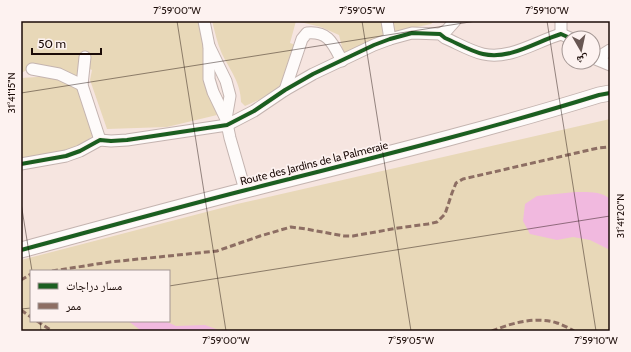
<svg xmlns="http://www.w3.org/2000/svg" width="631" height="352" font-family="Cabin,'Noto Naskh Arabic',sans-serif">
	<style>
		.green { fill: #e8d8b8; fill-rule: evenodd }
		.water { fill: #f1b9df }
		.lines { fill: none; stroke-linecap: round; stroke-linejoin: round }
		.street-casing { stroke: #c4b4b0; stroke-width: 13 }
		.secondary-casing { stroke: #c4b4b0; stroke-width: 17 }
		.street { stroke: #fefbfa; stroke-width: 11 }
		.secondary { stroke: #fefbfa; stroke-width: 15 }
		.quiet { stroke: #8d6e63; stroke-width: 3; stroke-dasharray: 6 3; stroke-linecap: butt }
		.cycleway-casing { stroke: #fdf2f0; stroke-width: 6 }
		.cycleway { stroke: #1b5e20; stroke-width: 4 }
		.ticks { fill: none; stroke: #1b0b07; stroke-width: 1; stroke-opacity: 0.45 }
		.labels { text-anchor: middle; stroke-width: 3.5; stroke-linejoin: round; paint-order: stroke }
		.street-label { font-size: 11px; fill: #1b0b07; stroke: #fdf2f0 }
		.neatline { fill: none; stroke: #1b0b07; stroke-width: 1.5 }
		.ticks-label { font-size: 10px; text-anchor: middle; fill: #1b0b07 }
	</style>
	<rect width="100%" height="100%" fill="#f6e5e0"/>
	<g class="green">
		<polygon points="21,21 200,21 206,51 203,67 204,82 217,115 167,127 107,129 90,80 92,70 79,64 77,79 37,65 21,73"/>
		<path d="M 212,21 L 434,21 L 431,24 L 389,33 L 344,55 L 339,35 L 321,27 L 296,21 L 290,43 L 296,45 L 283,83 L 265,97 L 245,106 L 241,102 C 241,83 230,70 222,54 C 217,43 215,32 212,21 Z"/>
		<polygon points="53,76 80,85 95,134 72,152 21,161 21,78"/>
		<path d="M 610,119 L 610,331 L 21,331 L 21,260 L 237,204 ZM 31,271 L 169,271 L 169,321 L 31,321 Z"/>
	</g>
	<g class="water">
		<path d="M 575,192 C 586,192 602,191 610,199 L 610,250 L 590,240 L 573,237 L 557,240 L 530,234 L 523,221 L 525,204 L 537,196 Z"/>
		<polygon points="128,321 165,321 176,326 205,325 216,329 219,331 139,331 139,329"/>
	</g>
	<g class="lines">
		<defs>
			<g id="street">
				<polyline points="204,21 209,46 226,81 230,96 226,119"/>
				<polyline points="387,21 390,39"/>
				<polyline points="440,34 447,30 455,21"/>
				<polyline points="561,34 561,21"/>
				<polyline points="209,46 209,79 213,92 226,119 230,138 245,190"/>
				<polyline points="85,57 82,85 100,140"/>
				<polyline points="593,58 602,55 610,50"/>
				<polyline points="593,58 610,65"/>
				<polyline points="32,69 59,74 82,85"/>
				<path d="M 285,90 L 302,39 L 307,33 C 329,31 333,44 342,61"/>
				<path d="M 21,164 L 66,156 L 80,151 L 100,140 L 111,141 L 127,140 L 227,125 L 254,111 L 285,90 L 313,74 L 374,45 L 390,39 L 412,33 L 440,34 L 445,38 C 457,43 470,51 483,54 C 510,60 535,42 561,34 L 570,38"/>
			</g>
			<path id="secondary" d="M 21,250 C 96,230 171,209 246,190 C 364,160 483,131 599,95 L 610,93"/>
		</defs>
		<use href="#street" class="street-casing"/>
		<use href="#secondary" class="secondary-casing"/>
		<use href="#street" class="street"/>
		<use href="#secondary" class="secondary"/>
		<g class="quiet">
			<polyline points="52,271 110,262 217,251 260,236 291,227 306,229 344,236 353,236 398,228 428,224 437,222 445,214 452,193 456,183 463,179 598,148 610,147"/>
			<polyline points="21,280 31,274"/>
			<polyline points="21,310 31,317"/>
			<polyline points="37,321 52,331"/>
			<path d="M 492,331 C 511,323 537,316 557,323 C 563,325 569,328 574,331"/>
		</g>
		<defs>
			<g id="cycleway">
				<path d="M 21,164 L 66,156 L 80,151 L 100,140 L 111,141 L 127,140 L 227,125 L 254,111 L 285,90 L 313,74 L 374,45 L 390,39 L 412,33 L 440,34 L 445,38 C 457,43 470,51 483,54 C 510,60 535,42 561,34 L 570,38"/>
				<path d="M 21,250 C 96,230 171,209 246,190 C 364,160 483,131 599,95 L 610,93"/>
			</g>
		</defs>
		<use href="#cycleway" class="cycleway-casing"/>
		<use href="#cycleway" class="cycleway"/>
	</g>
	<path class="ticks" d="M 177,21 L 226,331M 362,21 L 411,331M 547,21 L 596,331M 21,93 L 476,21M 21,203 L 32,271M 169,286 L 610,216M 21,309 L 31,308M 40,321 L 41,331"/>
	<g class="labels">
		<g class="street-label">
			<text transform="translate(314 163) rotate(-14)" y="4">Route des Jardins de la Palmeraie</text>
		</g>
	</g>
	<rect width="631" height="352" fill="none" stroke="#fdf2f0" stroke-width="44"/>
	<rect x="30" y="270" width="140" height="52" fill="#fdf2f0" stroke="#a39693"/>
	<rect x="38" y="283" width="20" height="6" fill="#1b5e20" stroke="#a39693"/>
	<text x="66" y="290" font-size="12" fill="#1b0b07">مسار دراجات</text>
	<rect x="38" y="303" width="20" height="6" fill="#8d6e63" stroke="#a39693"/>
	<text x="66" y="310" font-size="12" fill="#1b0b07">ممر</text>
	<g transform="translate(581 50) rotate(171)"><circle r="19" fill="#fdf2f0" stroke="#a39693"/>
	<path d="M0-3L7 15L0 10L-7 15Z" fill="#685753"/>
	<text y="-6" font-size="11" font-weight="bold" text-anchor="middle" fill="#1b0b07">ش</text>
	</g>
	<path d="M32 48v6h69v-6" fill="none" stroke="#1b0b07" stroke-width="2"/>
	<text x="38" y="48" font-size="12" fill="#1b0b07" stroke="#fdf2f0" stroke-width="3" paint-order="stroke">50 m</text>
	<rect x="22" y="22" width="587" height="308" class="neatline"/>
	<g class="ticks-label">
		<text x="177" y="14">7°59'00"W</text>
		<text x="362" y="14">7°59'05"W</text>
		<text x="547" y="14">7°59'10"W</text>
		<text transform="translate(11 93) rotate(-90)" y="4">31°41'15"N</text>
		<text transform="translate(620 216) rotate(-90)" y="4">31°41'20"N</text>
		<text x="226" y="344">7°59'00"W</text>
		<text x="411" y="344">7°59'05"W</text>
		<text x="596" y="344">7°59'10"W</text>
	</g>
</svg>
